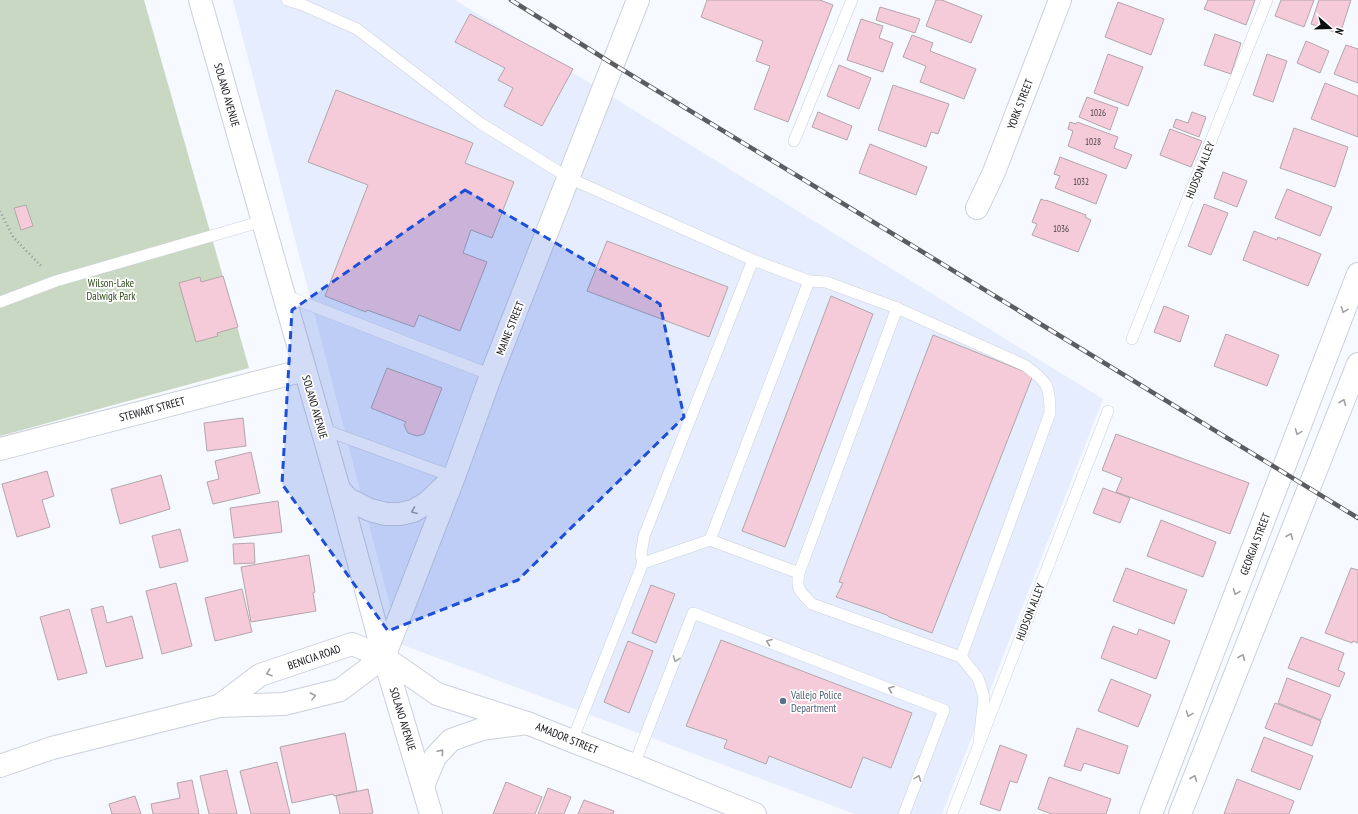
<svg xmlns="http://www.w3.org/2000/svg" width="1358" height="814" font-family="'PT Sans Narrow',sans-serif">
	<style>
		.built { fill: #e5edfe }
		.green { fill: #c9d8c2 }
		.building { fill: #f6cbd9; stroke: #b2a6a9 }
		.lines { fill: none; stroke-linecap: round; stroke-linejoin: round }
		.service-casing { stroke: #ccd0da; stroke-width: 12 }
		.minor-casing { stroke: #ccd0da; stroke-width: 24 }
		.tertiary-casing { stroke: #ccd0da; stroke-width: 24 }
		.secondary-casing { stroke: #ccd0da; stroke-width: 24 }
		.path { stroke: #929499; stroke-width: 2.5; stroke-dasharray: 1 3; stroke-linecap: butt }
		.service { stroke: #fff; stroke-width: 11 }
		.minor { stroke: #fff; stroke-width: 22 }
		.tertiary { stroke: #fff; stroke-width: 22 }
		.secondary { stroke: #fff; stroke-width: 22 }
		.rail-casing { stroke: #5b5d61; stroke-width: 4.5 }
		.rail { stroke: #fff; stroke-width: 3; stroke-dasharray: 9; stroke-linecap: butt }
		.oneway { stroke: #9e9fa0 }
		.marked { fill: #1d4ed8; fill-opacity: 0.2; stroke: #1d4ed8; stroke-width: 3; stroke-dasharray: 8 5; stroke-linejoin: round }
		.service-dot { fill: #5c6f8a; stroke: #fff; stroke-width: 1.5 }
		.labels { text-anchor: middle; stroke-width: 3.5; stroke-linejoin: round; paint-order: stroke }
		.number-label { font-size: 9px; fill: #473d44 }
		.street-label { font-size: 11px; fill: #0d0e12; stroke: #fff }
		.park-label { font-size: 11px; fill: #2d4a1a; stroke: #fff }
		.service-label { font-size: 11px; fill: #4e5e75; stroke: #fff; text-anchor: start }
	</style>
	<rect width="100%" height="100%" fill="#f6f9ff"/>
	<polygon class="built" points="233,0 455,0 1103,399 942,814 855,814 400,644"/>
	<polygon class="green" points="0,0 144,0 249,368 0,436"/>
	<g class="building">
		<polygon points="707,0 820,0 833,5 788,122 754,109 770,66 756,61 763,41 701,17"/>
		<polygon points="936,0 942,0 982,16 971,43 926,26"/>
		<polygon points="1208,0 1255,0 1246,25 1204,9"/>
		<polygon points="1281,0 1314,0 1304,27 1275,16"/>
		<polygon points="1319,0 1351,0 1340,34 1311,24"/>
		<polygon points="1118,2 1164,19 1151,55 1105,37"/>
		<polygon points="880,7 920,19 915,33 876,20"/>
		<polygon points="470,14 573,69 542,126 504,106 513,88 498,80 505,68 455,42"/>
		<polygon points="861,19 883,26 879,38 893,43 883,72 847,60"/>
		<polygon points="1215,34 1241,43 1231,74 1204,65"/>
		<polygon points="912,35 933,43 930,51 976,69 964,99 920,82 926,66 903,57"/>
		<polygon points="1306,41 1329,51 1320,73 1297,63"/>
		<polygon points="1346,45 1358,49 1358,83 1334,74"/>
		<polygon points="1108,54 1143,67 1128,106 1094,93"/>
		<polygon points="1267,54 1287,61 1273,102 1253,95"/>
		<polygon points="839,65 871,78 859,109 827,96"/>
		<polygon points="1325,83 1358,96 1358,137 1311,119"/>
		<polygon points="893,85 949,104 938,134 931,132 926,147 878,130"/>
		<polygon points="336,90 473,143 465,163 514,182 492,238 471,230 463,253 487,262 460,331 419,315 414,327 367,310 366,312 325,296 368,185 308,162"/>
		<polygon points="1087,97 1118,108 1110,130 1079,117"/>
		<polygon points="818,112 852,126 847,140 812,127"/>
		<polygon points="1192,112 1206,117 1199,137 1173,127 1176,119 1188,123"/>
		<polygon points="1070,122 1076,124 1077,122 1118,137 1114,148 1132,155 1126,169 1068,146 1073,131 1068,129"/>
		<polygon points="1294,128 1348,147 1335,187 1280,168"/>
		<polygon points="1170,129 1202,141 1191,167 1160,155"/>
		<polygon points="870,144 927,167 916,195 859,173"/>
		<polygon points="1060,157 1107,175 1096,204 1055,188 1060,176 1054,174"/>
		<polygon points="1223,172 1247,181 1237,207 1214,198"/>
		<polygon points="1287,189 1332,207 1320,236 1275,218"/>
		<polygon points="1041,199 1046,201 1046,200 1086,215 1085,217 1091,220 1078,252 1032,235 1037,224 1032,222"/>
		<polygon points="1204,204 1228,213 1211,255 1188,246"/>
		<polygon points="26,205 33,226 21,230 14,208"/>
		<polygon points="1254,231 1277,240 1278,237 1321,254 1308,286 1243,260"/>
		<polygon points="607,241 728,287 709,337 587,291"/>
		<polygon points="223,276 238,327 217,333 218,336 196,342 179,283 200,277 201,282"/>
		<polygon points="831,296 873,314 785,547 742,531"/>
		<polygon points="1164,306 1189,316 1180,342 1154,332"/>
		<polygon points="1226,334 1279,355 1267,386 1214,366"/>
		<polygon points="933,335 1033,375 932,633 889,617 887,615 836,597 843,583 839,582"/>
		<polygon points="387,368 442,388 424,434 417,436 408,433 404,425 406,422 371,408"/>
		<polygon points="243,418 246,446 207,451 204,423"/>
		<polygon points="1116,434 1249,483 1230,534 1116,492 1122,478 1102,470"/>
		<polygon points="251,452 260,493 213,504 207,482 219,479 215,461"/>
		<polygon points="47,471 54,496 42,500 50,527 17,537 2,484"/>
		<polygon points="161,475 170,509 120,524 111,489"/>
		<polygon points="1103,488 1130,498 1120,523 1093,513"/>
		<polygon points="278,501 282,532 234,538 230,508"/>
		<polygon points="1161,520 1216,542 1203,577 1147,556"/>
		<polygon points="180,529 188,561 160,568 152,536"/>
		<polygon points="254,543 255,563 234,564 233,544"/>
		<polygon points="309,555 315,592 313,593 316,611 251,622 241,567"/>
		<polygon points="1126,568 1187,590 1174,624 1113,601"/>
		<polygon points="1351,568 1358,570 1358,643 1353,641 1352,643 1325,633"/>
		<polygon points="176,583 192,646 162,654 146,591"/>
		<polygon points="651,585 675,594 656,643 632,633"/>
		<polygon points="242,589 252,632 215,641 205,598"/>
		<polygon points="103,606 107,623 132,616 143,658 106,667 91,609"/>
		<polygon points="69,609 87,673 58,680 40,617"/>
		<polygon points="1113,626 1137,635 1139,629 1170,641 1156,679 1101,658"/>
		<polygon points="1301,637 1344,653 1338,670 1345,673 1339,687 1288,668"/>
		<polygon points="721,640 912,713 891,768 863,757 851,788 769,756 766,764 724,748 727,740 686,726"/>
		<polygon points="628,641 653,651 629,713 604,702"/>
		<polygon points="1287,678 1331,695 1321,720 1278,703"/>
		<polygon points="1111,679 1151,695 1138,727 1098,711"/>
		<polygon points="1275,703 1321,721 1312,746 1265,728"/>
		<polygon points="1077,728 1128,746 1119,774 1084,763 1081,771 1064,766"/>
		<polygon points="345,733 357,791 334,796 333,794 292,803 280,747"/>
		<polygon points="1264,737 1313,756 1300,790 1251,771"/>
		<polygon points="1000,745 1027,755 1017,783 1010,781 1000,811 980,804"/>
		<polygon points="277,762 290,814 251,814 240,771"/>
		<polygon points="227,770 237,814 209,814 200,776"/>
		<polygon points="1049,777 1111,799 1106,814 1052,814 1038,809"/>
		<polygon points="1237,779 1294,801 1289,814 1224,814"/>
		<polygon points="192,780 199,814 153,814 151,804 180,798 177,783"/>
		<polygon points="506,782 542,797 535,814 493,814"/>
		<polygon points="548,788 571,797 564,814 538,814"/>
		<polygon points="368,789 373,813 367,814 340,814 336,796"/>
		<polygon points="135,796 141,814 112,814 109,804"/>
		<polygon points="584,800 614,811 613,814 578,814"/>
	</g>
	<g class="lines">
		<defs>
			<g id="service">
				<path d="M 287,0 L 303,5 L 357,29 L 480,123 L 569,178 L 753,260 L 809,281 L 826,282 L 897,308 L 1026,366 C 1047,383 1050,384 1050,413 L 961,657"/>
				<polyline points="794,141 852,0"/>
				<path d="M 809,281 L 710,540 L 799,573 C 795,590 802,593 812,604 L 961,657 L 978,678 L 984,697 L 979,742"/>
				<polyline points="284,295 491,375"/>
				<polyline points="0,302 56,281 263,221"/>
				<polyline points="1132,339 1267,0"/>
				<polyline points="322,429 454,477"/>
				<polyline points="710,540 643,563 641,555 644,536 753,260"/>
				<polyline points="799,573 897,308"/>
				<polyline points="572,741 643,563"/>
				<polyline points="634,765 693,613 944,710 904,814"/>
				<polyline points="952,814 1108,411"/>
			</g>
			<g id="minor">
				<polyline points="977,208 994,172 1060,0"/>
				<polyline points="0,449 305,370"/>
			</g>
			<g id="tertiary">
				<polyline points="638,0 491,375 454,477 384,657 437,694 527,723 572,741 634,765 755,814"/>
				<polyline points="339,489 348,499 370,510 386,514 400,514 413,511 427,503 449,482"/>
			</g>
			<g id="secondary">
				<polyline points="200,0 339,489 384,657 431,814"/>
				<polyline points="219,706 260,675 352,644 384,657"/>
				<polyline points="0,766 52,748 219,706 284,704 340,690 384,657"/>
				<polyline points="423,786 435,757 451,740 482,729 527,723"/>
				<polyline points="1151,814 1358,274"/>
				<polyline points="1180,814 1358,364"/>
			</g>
		</defs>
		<use href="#service" class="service-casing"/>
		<use href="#minor" class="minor-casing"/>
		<use href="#tertiary" class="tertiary-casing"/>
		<use href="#secondary" class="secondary-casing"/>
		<polyline class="path" points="0,211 13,237 42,267"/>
		<use href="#service" class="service"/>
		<use href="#minor" class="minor"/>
		<use href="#tertiary" class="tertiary"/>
		<use href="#secondary" class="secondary"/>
		<defs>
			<polyline id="rail" points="511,0 613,64 926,254 1358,518"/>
		</defs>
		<use href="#rail" class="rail-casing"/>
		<use href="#rail" class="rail"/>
	</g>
	<defs><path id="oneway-chevron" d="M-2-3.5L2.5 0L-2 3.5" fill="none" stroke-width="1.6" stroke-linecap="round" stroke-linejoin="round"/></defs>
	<g class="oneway">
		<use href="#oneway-chevron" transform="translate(1344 310) rotate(111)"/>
		<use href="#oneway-chevron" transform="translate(1343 402) rotate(-68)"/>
		<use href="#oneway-chevron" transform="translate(1298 432) rotate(111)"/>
		<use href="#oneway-chevron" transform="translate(414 511) rotate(158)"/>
		<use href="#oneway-chevron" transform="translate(1290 536) rotate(-68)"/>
		<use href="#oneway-chevron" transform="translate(1236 592) rotate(111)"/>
		<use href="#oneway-chevron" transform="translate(769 642) rotate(-159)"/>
		<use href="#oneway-chevron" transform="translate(1242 657) rotate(-68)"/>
		<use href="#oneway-chevron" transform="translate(676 659) rotate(111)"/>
		<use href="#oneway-chevron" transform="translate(269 673) rotate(161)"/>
		<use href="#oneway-chevron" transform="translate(891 689) rotate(-159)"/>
		<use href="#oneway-chevron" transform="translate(313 696) rotate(-14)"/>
		<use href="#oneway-chevron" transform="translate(1189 714) rotate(111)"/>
		<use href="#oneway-chevron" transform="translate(441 752) rotate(-49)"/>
		<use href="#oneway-chevron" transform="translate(918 778) rotate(-69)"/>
		<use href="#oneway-chevron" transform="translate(1194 778) rotate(-68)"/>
	</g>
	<path class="marked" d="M 465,190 L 660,304 L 684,417 L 518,580 L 388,631 L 282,484 L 292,310 Z"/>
	<circle class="service-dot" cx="783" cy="701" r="4"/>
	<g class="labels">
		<g class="number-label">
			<text x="1098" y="116">1026</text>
			<text x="1093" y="145">1028</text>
			<text x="1081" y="185">1032</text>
			<text x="1061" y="232">1036</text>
		</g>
		<g class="street-label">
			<text transform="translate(227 95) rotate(74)" y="4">SOLANO AVENUE</text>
			<text transform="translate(1020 104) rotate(-69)" y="4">YORK STREET</text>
			<text transform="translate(1200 170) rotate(-68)" y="4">HUDSON ALLEY</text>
			<text transform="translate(510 328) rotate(-68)" y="4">MAINE STREET</text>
			<text transform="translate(315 407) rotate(74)" y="4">SOLANO AVENUE</text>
			<text transform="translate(152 409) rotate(-15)" y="4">STEWART STREET</text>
			<text transform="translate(1255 544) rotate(-69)" y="4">GEORGIA STREET</text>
			<text transform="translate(1030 612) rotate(-69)" y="4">HUDSON ALLEY</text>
			<text transform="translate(314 657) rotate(-19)" y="4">BENICIA ROAD</text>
			<text transform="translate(403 719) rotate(73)" y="4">SOLANO AVENUE</text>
			<text transform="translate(567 738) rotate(22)" y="4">AMADOR STREET</text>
		</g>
		<g class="park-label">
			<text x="111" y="287">Wilson-Lake<tspan x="111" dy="13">Dalwigk Park</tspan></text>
		</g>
		<g class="service-label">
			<text x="791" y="699">Vallejo Police<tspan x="791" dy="13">Department</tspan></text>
		</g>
	</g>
	<g transform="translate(1330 28) rotate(110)" stroke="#ffffff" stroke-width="3" paint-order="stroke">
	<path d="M0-3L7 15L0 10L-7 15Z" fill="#0d0e12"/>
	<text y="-6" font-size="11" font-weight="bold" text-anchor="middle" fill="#0d0e12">N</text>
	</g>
</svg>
